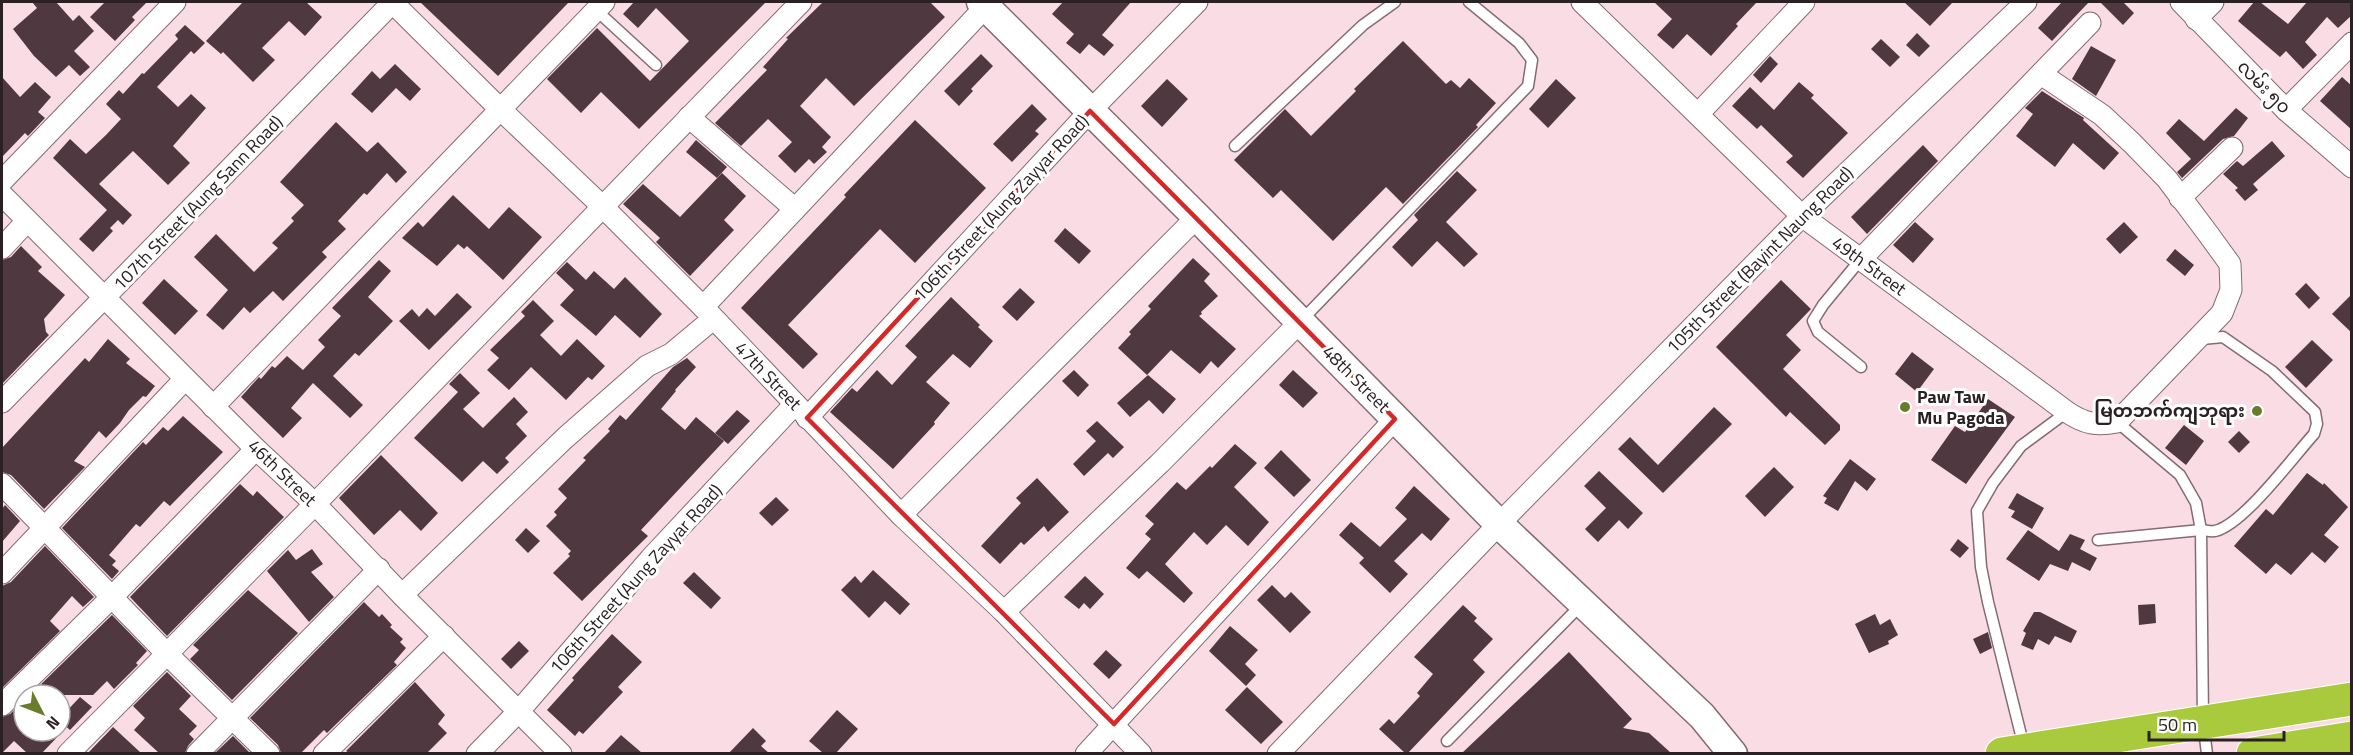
<svg xmlns="http://www.w3.org/2000/svg" width="2353" height="755" font-family="'Titillium Web','Noto Sans Myanmar',sans-serif">
	<style>
		.building { fill: #4f383f }
		.lines { fill: none; stroke-linecap: round; stroke-linejoin: round }
		.lane-casing { stroke: #856b73; stroke-width: 13 }
		.street-casing { stroke: #856b73; stroke-width: 23 }
		.secondary-casing { stroke: #856b73; stroke-width: 31 }
		.highway-casing { stroke: #fff; stroke-width: 35 }
		.lane { stroke: #fff; stroke-width: 10 }
		.street { stroke: #fff; stroke-width: 21 }
		.secondary { stroke: #fff; stroke-width: 28 }
		.highway { stroke: #aaca3e; stroke-width: 33 }
		.marked { fill: none; stroke: #d62828; stroke-width: 4.5; stroke-linejoin: round }
		.poi-dot { fill: #697c2c; stroke: #fff; stroke-width: 2 }
		.labels { text-anchor: middle; stroke-width: 6; stroke-linejoin: round; paint-order: stroke }
		.street-label { font-size: 18px; fill: #2b2023; stroke: #fff }
		.poi-label { font-size: 18px; font-weight: bold; fill: #2b2023; stroke: #fff; text-anchor: start }
	</style>
	<rect width="100%" height="100%" fill="#fadce5"/>
	<g class="building">
		<polygon points="32,2 56,2 73,21 79,15 94,31 74,51 90,67 80,76 69,65 56,77 34,56 13,29 37,8"/>
		<polygon points="105,2 147,2 132,17 135,20 115,41 90,17"/>
		<polygon points="243,2 306,2 322,17 305,36 289,21 262,48 275,60 253,82 223,52 221,54 206,41"/>
		<polygon points="420,2 569,2 498,76"/>
		<polygon points="634,2 766,2 639,129 601,92 581,113 547,79 597,28 650,81 689,41 656,8 638,28 623,14"/>
		<polygon points="823,2 930,2 945,17 854,106 826,78 800,106 831,137 822,147 827,152 814,164 809,159 795,173 778,156 792,142 768,119 741,146 715,123 767,70 763,67 788,39 786,38"/>
		<polygon points="1063,2 1131,2 1102,35 1114,45 1104,56 1089,44 1080,54 1066,43 1074,34 1052,14"/>
		<polygon points="1654,2 1757,2 1736,24 1738,26 1711,56 1687,34 1673,49 1657,35 1672,19"/>
		<polygon points="1904,2 1953,2 1930,26"/>
		<polygon points="2062,2 2089,2 2052,41 2038,28"/>
		<polygon points="2100,2 2123,2 2134,13 2123,25"/>
		<polygon points="2254,2 2260,2 2288,24 2307,2 2352,2 2352,15 2338,28 2327,17 2305,42 2317,55 2303,69 2286,51 2280,57 2238,21"/>
		<polygon points="185,25 205,43 194,54 191,51 157,87 178,107 191,94 206,108 173,146 190,163 168,185 133,151 99,184 132,215 123,225 118,220 110,228 113,231 93,252 79,239 107,210 53,158 70,139 86,154 106,135 121,119 106,104 119,90 123,94 142,73 144,74 178,39 175,35"/>
		<polygon points="1917,33 1930,46 1919,57 1906,45"/>
		<polygon points="1881,39 1900,57 1890,67 1871,49"/>
		<polygon points="1403,41 1446,84 1451,80 1460,88 1469,78 1496,103 1476,125 1478,127 1403,204 1386,187 1333,241 1281,190 1273,198 1234,160 1285,109 1311,136 1356,91 1354,89"/>
		<polygon points="2091,46 2116,60 2096,96 2072,79"/>
		<polygon points="981,54 993,66 971,89 973,91 959,106 944,91"/>
		<polygon points="1770,56 1778,64 1761,83 1753,75"/>
		<polygon points="395,64 421,89 410,101 396,88 372,113 351,94 372,71 380,79"/>
		<polygon points="2,77 20,97 35,82 51,97 38,112 45,118 28,136 25,133 2,157"/>
		<polygon points="2342,77 2352,86 2352,130 2320,101"/>
		<polygon points="1167,79 1188,99 1162,127 1141,106"/>
		<polygon points="1556,79 1576,98 1548,128 1529,109"/>
		<polygon points="1799,82 1814,95 1811,98 1848,133 1803,178 1786,162 1793,156 1761,125 1757,129 1732,106 1750,87 1774,110"/>
		<polygon points="2042,91 2084,118 2083,120 2119,153 2104,170 2073,143 2055,167 2016,136 2033,114 2025,108"/>
		<polygon points="1032,104 1047,119 1035,131 1039,134 1012,162 993,144"/>
		<polygon points="2236,108 2248,118 2234,136 2223,139 2182,178 2177,172 2191,159 2166,133 2179,119 2204,141"/>
		<polygon points="915,120 986,188 915,263 880,229 788,325 818,354 803,369 741,308 846,197 844,195"/>
		<polygon points="336,122 367,152 378,142 407,172 396,183 387,173 367,195 364,193 338,221 346,229 322,252 327,257 283,301 273,291 250,313 244,307 223,330 206,315 228,290 194,257 216,234 254,272 278,248 272,243 294,221 291,218 304,205 280,182"/>
		<polygon points="696,140 727,167 717,178 686,152"/>
		<polygon points="2272,141 2285,156 2253,184 2258,190 2245,201 2235,190 2238,188 2223,174 2237,161 2243,166"/>
		<polygon points="1923,145 1938,161 1867,234 1851,217"/>
		<polygon points="1457,171 1477,190 1446,222 1478,254 1464,267 1437,241 1412,267 1392,247 1418,220 1414,215"/>
		<polygon points="722,173 746,196 724,220 734,230 690,276 656,242 660,238 623,204 643,184 680,217"/>
		<polygon points="453,195 489,229 509,207 542,237 503,280 467,246 464,249 458,244 437,266 402,238 418,222 423,227"/>
		<polygon points="1915,222 1934,239 1913,263 1893,245"/>
		<polygon points="2124,222 2138,237 2120,254 2106,239"/>
		<polygon points="1065,228 1091,251 1079,264 1054,241"/>
		<polygon points="21,246 42,267 38,271 65,295 44,319 46,332 49,335 2,384 2,260 11,257"/>
		<polygon points="2175,249 2194,265 2185,276 2166,260"/>
		<polygon points="1193,258 1210,274 1204,281 1218,296 1201,312 1202,314 1199,316 1236,349 1218,368 1211,361 1200,374 1171,350 1147,375 1118,348 1131,334 1129,332 1151,309 1148,306"/>
		<polygon points="379,260 391,271 368,297 393,321 359,356 355,353 333,376 363,405 350,418 313,383 291,408 302,418 283,438 241,397 259,377 261,379 272,366 275,368 287,356 303,370 325,347 318,340 341,316 332,308"/>
		<polygon points="567,262 586,280 594,271 614,289 625,277 662,314 640,338 615,315 596,336 560,305 574,290 556,273"/>
		<polygon points="164,279 198,311 175,335 142,303"/>
		<polygon points="1781,280 1811,309 1786,335 1801,350 1783,369 1840,425 1840,430 1825,445 1790,412 1786,417 1716,347"/>
		<polygon points="2306,283 2320,298 2309,309 2295,294"/>
		<polygon points="1020,288 1035,302 1017,321 1002,307"/>
		<polygon points="457,293 472,307 429,350 399,321 412,309 419,317 427,308 435,316"/>
		<polygon points="2352,294 2352,333 2332,314"/>
		<polygon points="951,297 980,325 978,327 993,341 970,368 953,354 926,382 950,403 934,422 935,424 893,469 830,412 852,388 857,392 877,370 892,385 917,357 905,346"/>
		<polygon points="533,300 554,321 540,335 561,356 577,339 605,366 592,380 588,377 566,400 531,367 509,390 487,370 499,358 490,350 525,316 521,312"/>
		<polygon points="108,339 130,359 126,363 155,386 146,397 143,396 129,410 120,423 106,438 99,431 74,461 85,467 44,509 11,475 2,472 2,448 85,358 89,362"/>
		<polygon points="2312,340 2333,360 2306,388 2285,367"/>
		<polygon points="1912,352 1934,369 1917,392 1895,374"/>
		<polygon points="687,358 696,367 675,390 676,391 661,409 685,430 696,417 724,441 641,530 648,536 582,601 553,573 570,556 568,554 571,551 546,526 557,515 554,512 567,498 558,489 586,460 583,458 610,431 608,429 620,415 626,420 673,367"/>
		<polygon points="1074,370 1089,385 1078,397 1062,381"/>
		<polygon points="1293,370 1318,393 1303,408 1279,385"/>
		<polygon points="460,373 480,393 463,409 483,428 514,397 528,412 516,424 527,436 505,458 509,462 497,474 483,461 462,482 414,438 458,392 449,384"/>
		<polygon points="1148,375 1176,399 1163,414 1149,400 1130,417 1117,403"/>
		<polygon points="1988,399 2015,417 1966,484 1931,460 1955,426 1965,432"/>
		<polygon points="1714,407 1732,424 1663,493 1618,449 1630,437 1658,465"/>
		<polygon points="737,410 750,421 728,444 715,433"/>
		<polygon points="183,416 223,452 170,506 164,501 140,527 136,524 109,555 116,561 112,565 119,571 112,579 62,528 143,442 146,445 163,427 168,431"/>
		<polygon points="1097,421 1124,447 1113,458 1108,453 1084,476 1073,464 1096,441 1086,431"/>
		<polygon points="2184,425 2204,441 2186,465 2165,448"/>
		<polygon points="2239,431 2250,442 2239,453 2228,442"/>
		<polygon points="1235,444 1257,463 1234,487 1269,522 1248,546 1226,525 1207,545 1194,532 1165,564 1193,593 1184,603 1147,571 1139,579 1126,568 1151,539 1145,534 1154,524 1145,516 1177,482 1186,490 1210,466 1212,468"/>
		<polygon points="1281,450 1311,480 1294,497 1264,468"/>
		<polygon points="381,455 438,513 421,531 400,510 374,535 339,498"/>
		<polygon points="1850,459 1876,479 1867,491 1855,481 1838,511 1824,503 1827,498 1823,496"/>
		<polygon points="1774,467 1794,487 1765,517 1745,496"/>
		<polygon points="1599,471 1643,513 1628,529 1619,520 1598,542 1585,529 1606,508 1584,486"/>
		<polygon points="2307,473 2323,485 2324,483 2348,507 2324,535 2339,547 2325,563 2312,552 2291,575 2276,563 2266,574 2234,546 2266,509 2273,515"/>
		<polygon points="1037,478 1069,512 1048,532 1044,526 1024,545 1021,542 1000,564 981,546 1021,503 1016,498"/>
		<polygon points="240,484 253,496 257,491 284,517 167,636 130,597"/>
		<polygon points="1414,486 1450,519 1431,541 1422,533 1394,561 1408,574 1390,593 1359,563 1364,558 1339,535 1351,522 1380,547 1407,519 1395,508"/>
		<polygon points="2017,493 2044,508 2032,529 2011,517 2015,511 2008,508"/>
		<polygon points="776,497 789,510 772,526 759,513"/>
		<polygon points="5,505 20,521 2,542 2,509"/>
		<polygon points="526,528 540,541 528,553 515,540"/>
		<polygon points="2028,530 2059,551 2070,534 2085,540 2080,549 2097,558 2090,571 2072,562 2068,571 2050,564 2039,581 2006,559"/>
		<polygon points="1958,539 1969,548 1960,558 1950,550"/>
		<polygon points="45,546 94,597 83,607 72,596 50,621 60,631 2,688 2,586 11,582"/>
		<polygon points="312,549 323,564 311,572 334,597 309,622 267,571 288,550 296,560"/>
		<polygon points="873,570 910,604 900,615 885,601 869,618 841,590 855,576 861,583"/>
		<polygon points="694,572 721,598 711,609 683,583"/>
		<polygon points="1085,576 1104,594 1090,609 1084,603 1079,609 1064,597"/>
		<polygon points="1272,585 1285,598 1291,592 1311,612 1290,633 1257,600"/>
		<polygon points="248,590 298,633 232,700 190,659 199,650 193,645"/>
		<polygon points="364,602 379,617 382,614 392,625 390,627 403,639 400,642 406,648 394,662 397,665 327,733 324,730 301,753 281,753 278,745 250,718"/>
		<polygon points="2155,604 2156,623 2139,625 2138,605"/>
		<polygon points="1463,605 1477,618 1474,621 1493,639 1473,660 1485,672 1408,753 1405,753 1379,729 1389,719 1394,724 1420,696 1417,693 1433,674 1414,657"/>
		<polygon points="2034,612 2040,612 2077,631 2071,643 2055,636 2049,645 2038,639 2033,650 2021,645 2026,633 2023,631"/>
		<polygon points="1875,614 1880,625 1890,619 1898,635 1888,641 1889,644 1869,653 1855,624"/>
		<polygon points="112,615 147,651 136,663 138,665 114,689 107,681 93,695 30,695"/>
		<polygon points="1230,626 1258,650 1245,664 1256,675 1246,686 1209,651"/>
		<polygon points="1988,632 1992,648 1980,654 1973,639"/>
		<polygon points="612,634 642,662 618,687 623,692 583,734 579,731 575,736 547,710 574,680 572,678"/>
		<polygon points="519,641 529,651 511,669 501,659"/>
		<polygon points="1106,650 1122,665 1109,679 1093,664"/>
		<polygon points="1569,652 1632,719 1623,728 1649,733 1671,753 1462,753"/>
		<polygon points="167,672 191,696 179,709 197,726 189,734 194,739 188,746 185,753 159,753 134,730 145,718 133,706"/>
		<polygon points="415,682 445,715 438,724 447,733 427,753 349,753 346,751"/>
		<polygon points="1247,687 1283,722 1261,744 1225,710"/>
		<polygon points="80,697 92,707 70,730 60,721 60,718"/>
		<polygon points="24,701 24,731 63,731 42,753 27,753 14,741 2,753 2,717 10,714"/>
		<polygon points="837,710 858,729 836,753 823,753 809,741"/>
		<polygon points="113,727 141,753 88,753"/>
		<polygon points="753,728 766,741 761,746 769,753 729,753"/>
		<polygon points="621,735 642,753 604,753"/>
		<polygon points="233,736 250,753 215,753"/>
	</g>
	<g class="lines">
		<defs>
			<g id="lane">
				<polyline points="596,10 656,65"/>
				<polyline points="1235,146 1363,25 1395,2"/>
				<polyline points="1861,259 1823,305 1813,321 1818,332 1861,367"/>
				<polyline points="1300,322 1528,86 1532,60 1519,43 1469,2"/>
				<polyline points="2117,422 2180,475 2196,503 2201,530 2203,721 2207,754"/>
				<path d="M 2098,540 L 2201,530 C 2205,530 2211,532 2215,531 C 2243,525 2293,457 2314,434 L 2317,424 L 2315,412 L 2272,371 L 2223,337 L 2202,339"/>
				<polyline points="1447,741 1583,603"/>
				<polyline points="2024,747 1988,602 1981,567 1977,511 1993,483 2021,446 2067,412"/>
			</g>
			<g id="street">
				<polyline points="392,2 499,108 603,207 703,307 901,515 1004,612 1141,754"/>
				<path d="M 1582,2 L 1802,216 L 2067,412 C 2085,424 2097,426 2117,422 L 2222,313 L 2231,290 L 2230,264 L 2206,231 L 2167,179 L 2132,143 L 2102,115 L 2041,74"/>
				<polyline points="2181,2 2286,110 2352,167"/>
				<polyline points="2196,19 2213,2"/>
				<polyline points="2286,110 2352,43"/>
				<polyline points="1699,113 1804,2"/>
				<polyline points="689,117 795,209"/>
				<polyline points="2,181 175,2"/>
				<polyline points="2,195 256,449 315,504 402,595 561,754"/>
				<polyline points="2180,198 2232,148"/>
				<polyline points="2,248 27,221"/>
				<polyline points="1861,259 2090,23"/>
				<polyline points="703,307 990,2"/>
				<polyline points="2,402 393,2"/>
				<polyline points="213,407 604,2"/>
				<polyline points="807,418 1090,111 1197,2"/>
				<polyline points="2,484 167,654 269,754"/>
				<polyline points="901,515 1197,217"/>
				<polyline points="2,573 185,379"/>
				<polyline points="402,595 565,438 647,366 671,354 713,319"/>
				<polyline points="1004,612 1160,463 1300,322"/>
				<polyline points="2,705 112,597 256,449"/>
				<polyline points="68,754 315,504 801,2"/>
				<polyline points="197,754 379,569"/>
				<polyline points="324,754 444,636"/>
				<polyline points="477,754 519,711 651,558 795,404"/>
				<polyline points="1086,754 1395,419"/>
				<polyline points="1278,754 1499,524 1802,216 2026,2"/>
			</g>
			<polyline id="secondary" points="981,2 1197,217 1499,524 1702,716 1733,754"/>
			<g id="highway">
				<polyline points="2002,754 2352,699"/>
				<polyline points="2253,754 2352,738"/>
			</g>
		</defs>
		<use href="#lane" class="lane-casing"/>
		<use href="#street" class="street-casing"/>
		<use href="#secondary" class="secondary-casing"/>
		<use href="#highway" class="highway-casing"/>
		<use href="#lane" class="lane"/>
		<use href="#street" class="street"/>
		<use href="#secondary" class="secondary"/>
		<use href="#highway" class="highway"/>
	</g>
	<path class="marked" d="M 1090,111 L 1395,419 L 1114,724 L 807,418 Z"/>
	<g class="poi-dot">
		<circle cx="1905" cy="407" r="6"/>
		<circle cx="2257" cy="411" r="6"/>
	</g>
	<g class="labels">
		<g class="street-label">
			<text transform="translate(2264 87) rotate(45)" y="6">လမ်း ၅၀</text>
			<text transform="translate(198 203) rotate(-46)" y="6">107th Street (Aung Sann Road)</text>
			<text transform="translate(1001 208) rotate(-47)" y="6">106th Street (Aung Zayyar Road)</text>
			<text transform="translate(1760 260) rotate(-45)" y="6">105th Street (Bayint Naung Road)</text>
			<text transform="translate(1869 266) rotate(36)" y="6">49th Street</text>
			<text transform="translate(768 376) rotate(46)" y="6">47th Street</text>
			<text transform="translate(1356 379) rotate(45)" y="6">48th Street</text>
			<text transform="translate(282 473) rotate(44)" y="6">46th Street</text>
			<text transform="translate(636 579) rotate(-48)" y="6">106th Street (Aung Zayyar Road)</text>
		</g>
		<g class="poi-label">
			<text x="1917" y="403">Paw Taw<tspan x="1917" dy="21">Mu Pagoda</tspan></text>
			<text x="2245" y="417" text-anchor="end">မြတဘက်ကျဘုရား</text>
		</g>
	</g>
	<rect width="2353" height="755" fill="none" stroke="#2b2023" stroke-width="6"/>
	<g transform="translate(42 713) rotate(132)"><circle r="28" fill="#ffffff" stroke="#aaa6a7" stroke-width="1.5"/>
	<path d="M0-4.5L10 22L0 15L-10 22Z" fill="#697c2c"/>
	<text y="-9" font-size="16" font-weight="bold" text-anchor="middle" fill="#2b2023">N</text>
	</g>
	<path d="M2149 731v9h135v-9" fill="none" stroke="#2b2023" stroke-width="3"/>
	<text x="2158" y="731" font-size="18" fill="#2b2023" stroke="#ffffff" stroke-width="4.5" paint-order="stroke">50 m</text>
</svg>
